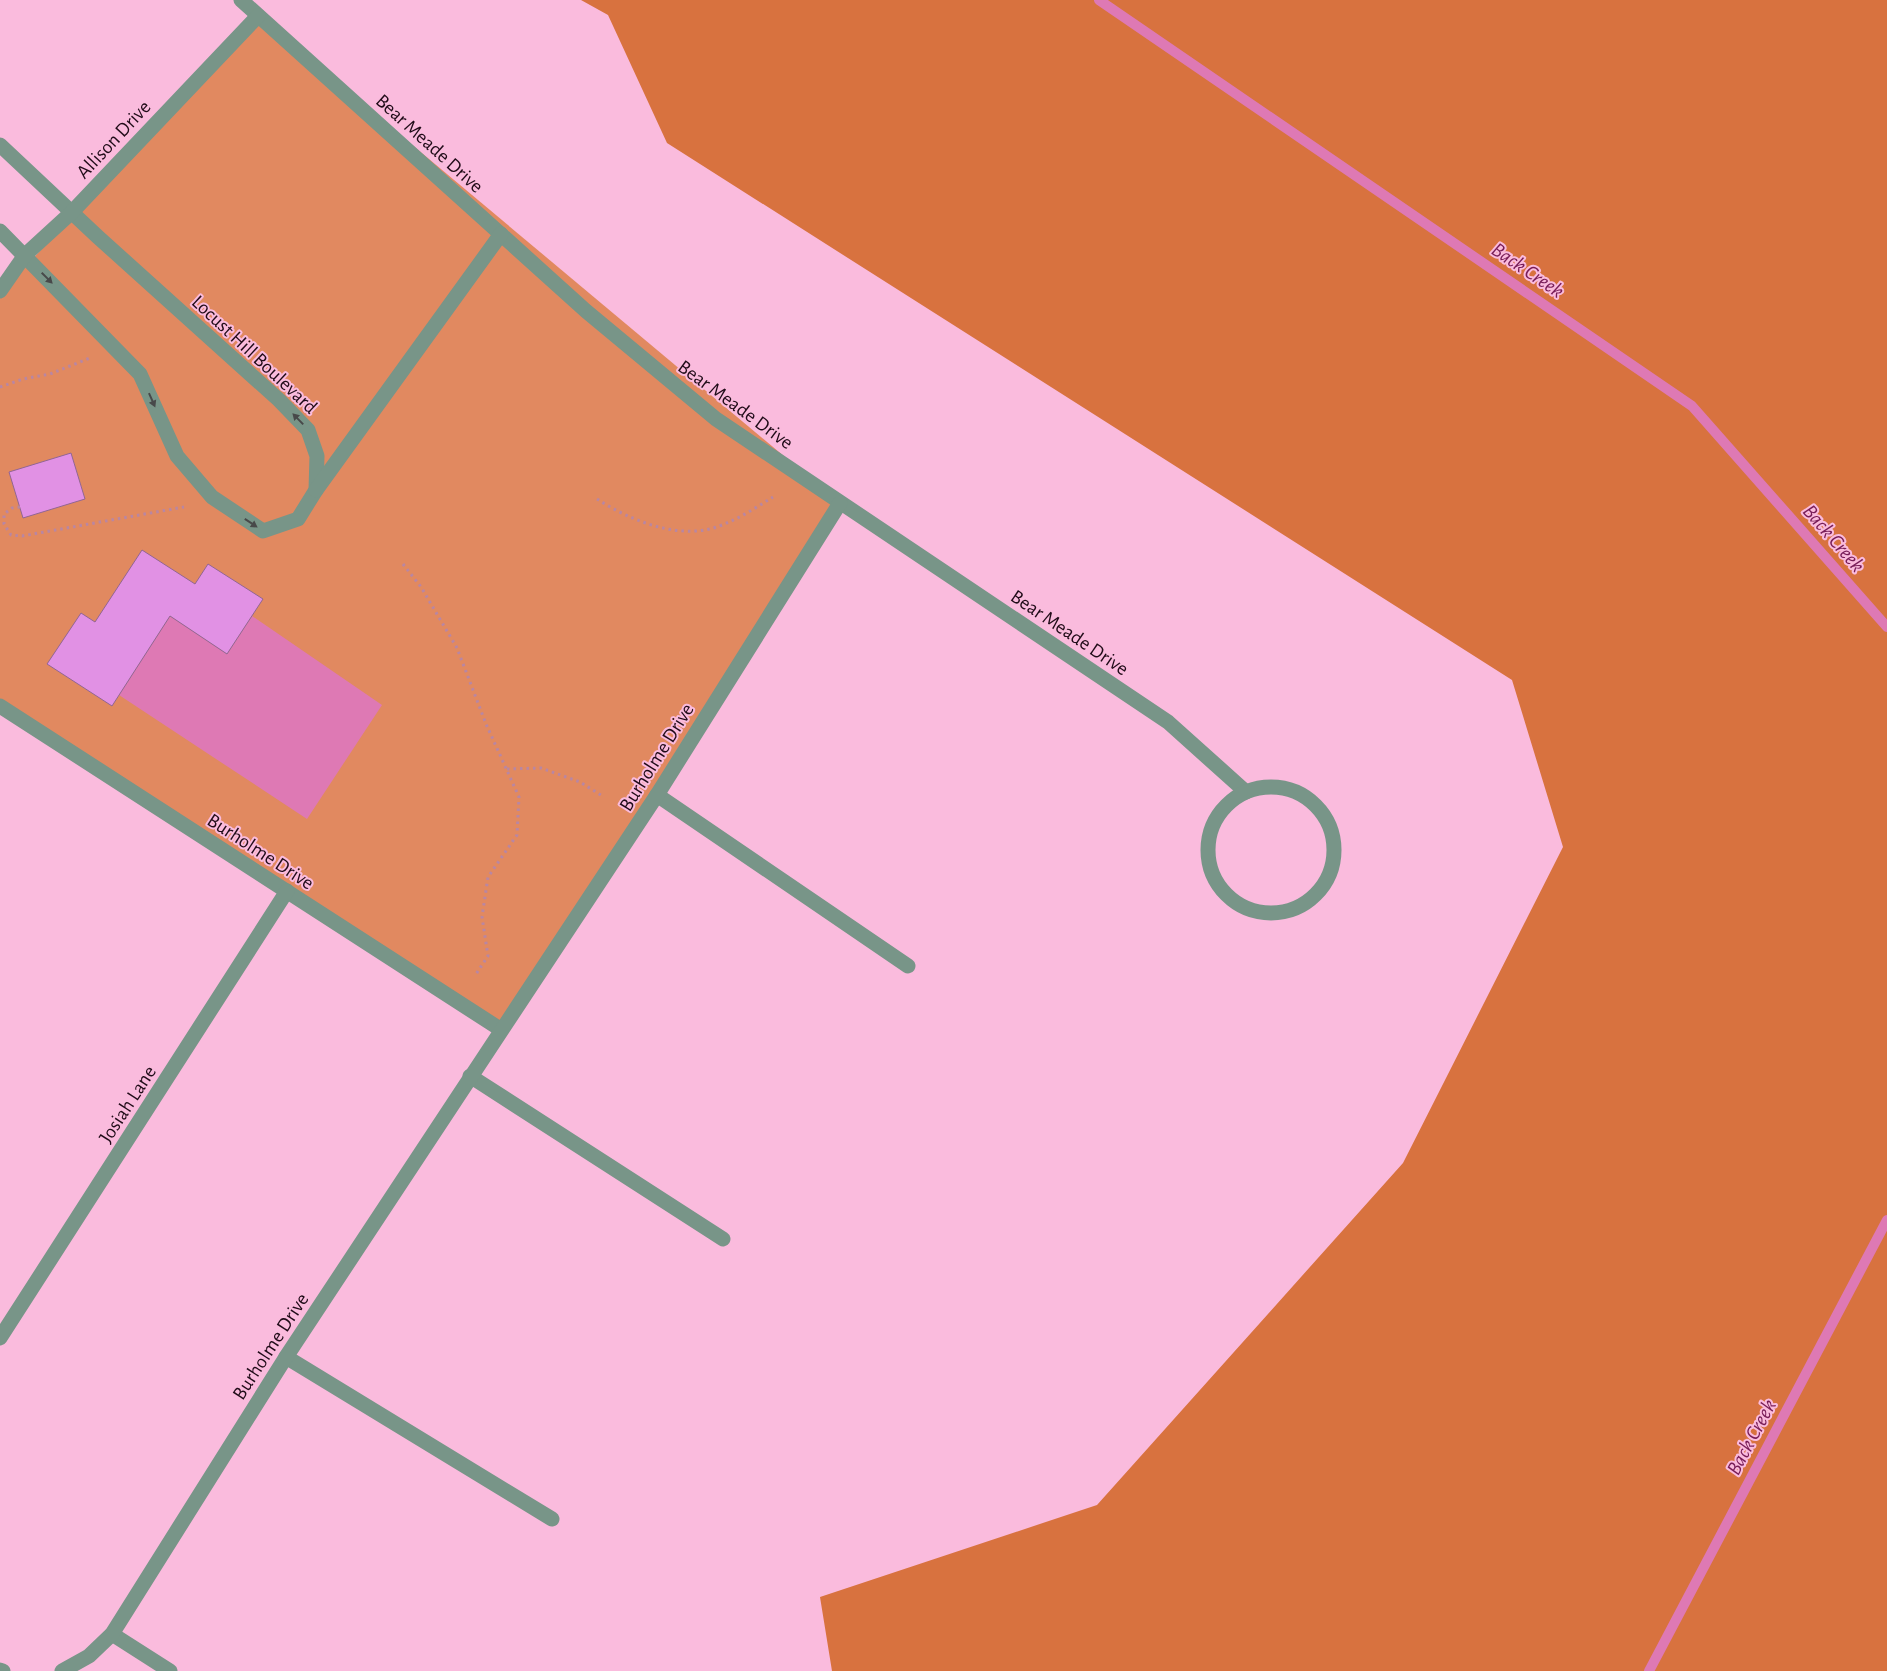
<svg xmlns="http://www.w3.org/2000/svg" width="1887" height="1671" font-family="'Alegreya Sans',sans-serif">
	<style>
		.green { fill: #e18960 }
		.forest { fill: #d8723f }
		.water { fill: #de79b4 }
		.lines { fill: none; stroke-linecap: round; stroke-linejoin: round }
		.stream { stroke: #de79b4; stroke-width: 10 }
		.building { fill: #e191e4; stroke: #916693 }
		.path { stroke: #b986a2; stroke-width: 3; stroke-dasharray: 2.5 4; stroke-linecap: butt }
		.minor { stroke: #789588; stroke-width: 15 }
		.oneway { fill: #48494a }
		.labels { text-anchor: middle; stroke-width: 4; stroke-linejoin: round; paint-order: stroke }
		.street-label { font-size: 20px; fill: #200b18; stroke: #fabbdd }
		.water-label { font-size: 21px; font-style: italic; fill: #781d58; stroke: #fabbdd }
	</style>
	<rect width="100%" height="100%" fill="#fabbdd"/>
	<polygon class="green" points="258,16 840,503 500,1029 0,706 0,294"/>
	<polygon class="forest" points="581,0 1887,0 1887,1671 832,1671 820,1597 1097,1505 1403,1163 1563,847 1512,680 667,143 608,15"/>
	<polygon class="water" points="170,616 227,654 252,616 382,705 307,819 119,695"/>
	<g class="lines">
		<g class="stream">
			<polyline points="1099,0 1692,406 1887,627"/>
			<polyline points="1649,1671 1887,1220"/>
		</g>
	</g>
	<g class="building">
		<polygon points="71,453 85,499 23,518 9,472"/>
		<polygon points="142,550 195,584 208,564 263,599 227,654 170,616 112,706 47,664 81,613 95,622"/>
	</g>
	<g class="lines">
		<g class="path">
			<polyline points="0,387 23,379 50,374 90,358"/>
			<path d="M 597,499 C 631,521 682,542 722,525 C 740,518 757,507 773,497"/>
			<polyline points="20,507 12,508 4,514 4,524 11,535 22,536 184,507"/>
			<polyline points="403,564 421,587 457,648 486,724 519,797 517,835 488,877 482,917 488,956 476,974"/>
			<polyline points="507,769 541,768 580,782 604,797"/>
		</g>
		<g class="minor">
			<polyline points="241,0 586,311 716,419 1168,722 1246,792"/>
			<polyline points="0,145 98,237 279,400 308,430 317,456 316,490 298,519 263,531 212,497 177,456 140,374 0,231"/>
			<polyline points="0,291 25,255 72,212 258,16"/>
			<polyline points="316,490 501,234"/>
			<polyline points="0,706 500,1029"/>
			<circle cx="1271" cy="850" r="63"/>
			<polyline points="657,795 908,966"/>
			<polyline points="470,1076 723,1239"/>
			<polyline points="0,1338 287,891"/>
			<polyline points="286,1357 552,1519"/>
			<polyline points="112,1634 170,1671"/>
			<polyline points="0,1670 3,1671"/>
			<polyline points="62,1671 89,1656 112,1634 286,1357 657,795 840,503"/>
		</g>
	</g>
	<defs><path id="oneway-solid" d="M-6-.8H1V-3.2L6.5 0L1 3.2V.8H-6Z" transform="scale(1.25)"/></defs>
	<g class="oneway">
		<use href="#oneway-solid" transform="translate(47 278) rotate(45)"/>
		<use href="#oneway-solid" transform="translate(152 400) rotate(66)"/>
		<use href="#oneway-solid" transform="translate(298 419) rotate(-134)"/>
		<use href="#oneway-solid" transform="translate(251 523) rotate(34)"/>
	</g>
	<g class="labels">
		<g class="street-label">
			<text transform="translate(113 139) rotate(-47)" y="7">Allison Drive</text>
			<text transform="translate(430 143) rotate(42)" y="7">Bear Meade Drive</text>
			<text transform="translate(255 354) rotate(43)" y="7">Locust Hill Boulevard</text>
			<text transform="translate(736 404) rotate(36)" y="7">Bear Meade Drive</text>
			<text transform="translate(1070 632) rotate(34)" y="7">Bear Meade Drive</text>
			<text transform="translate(656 757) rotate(-58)" y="7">Burholme Drive</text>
			<text transform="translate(261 851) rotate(33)" y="7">Burholme Drive</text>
			<text transform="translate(127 1104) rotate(-57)" y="7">Josiah Lane</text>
			<text transform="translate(270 1346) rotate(-57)" y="7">Burholme Drive</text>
		</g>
		<g class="water-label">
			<text transform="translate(1528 270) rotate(34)" y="7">Back Creek</text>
			<text transform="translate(1834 538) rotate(49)" y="7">Back Creek</text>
			<text transform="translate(1751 1437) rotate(-62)" y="7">Back Creek</text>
		</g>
	</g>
</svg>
